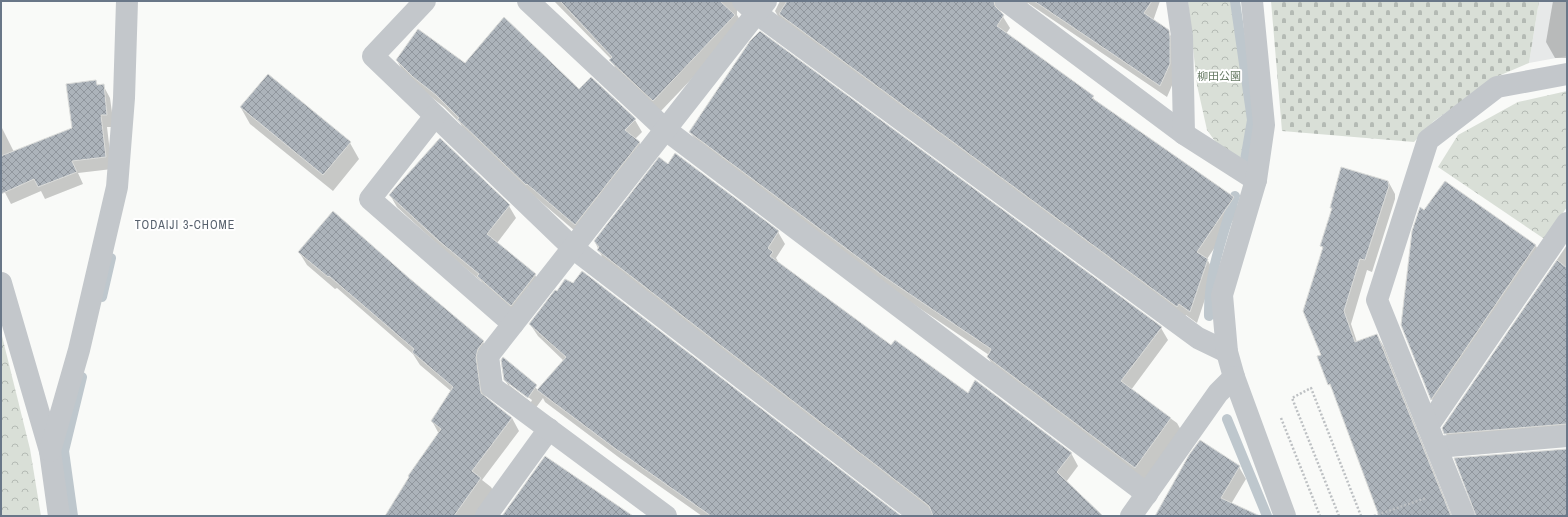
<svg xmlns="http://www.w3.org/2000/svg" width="1568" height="517" font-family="'Archivo Narrow','Noto Sans JP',sans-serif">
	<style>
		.built { fill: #e7e9e9 }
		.cemetery { fill: url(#cemetery-stones) }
		.park { fill: url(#park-crowns) }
		.shadow { fill: #0003; fill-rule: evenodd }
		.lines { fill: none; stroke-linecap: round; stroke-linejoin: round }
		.stream { stroke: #bec7cd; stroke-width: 10 }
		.building { fill: url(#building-cross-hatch); stroke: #dbdcda }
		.path { stroke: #bdc0c3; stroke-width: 2.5; stroke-dasharray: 2 2; stroke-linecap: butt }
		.street { stroke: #c3c7cb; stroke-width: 22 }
		.labels { text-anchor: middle; stroke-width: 4; stroke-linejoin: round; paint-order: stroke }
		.park-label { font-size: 11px; fill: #667a64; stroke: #fff }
		.neighbourhood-label { font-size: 12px; letter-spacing: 1px; fill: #57616d; stroke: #fff }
	</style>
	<defs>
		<pattern id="cemetery-stones" width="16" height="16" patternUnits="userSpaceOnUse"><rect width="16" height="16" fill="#d9dfd7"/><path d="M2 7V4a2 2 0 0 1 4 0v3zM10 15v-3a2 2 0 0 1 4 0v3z" fill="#b4bab4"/></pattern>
		<pattern id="park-crowns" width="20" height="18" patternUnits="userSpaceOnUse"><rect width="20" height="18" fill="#d9dfd7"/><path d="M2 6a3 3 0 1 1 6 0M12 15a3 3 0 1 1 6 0" fill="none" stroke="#b4bab4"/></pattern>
		<pattern id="building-cross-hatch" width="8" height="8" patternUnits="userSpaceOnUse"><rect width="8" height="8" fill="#acb3ba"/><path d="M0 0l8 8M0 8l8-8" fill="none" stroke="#90969d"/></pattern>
	</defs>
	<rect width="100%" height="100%" fill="#f9faf8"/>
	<polygon class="built" points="1539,1 1567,1 1567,56 1529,63"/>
	<polygon class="cemetery" points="1271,1 1539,1 1529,63 1496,77 1434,121 1414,142 1282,131"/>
	<g class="park">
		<polygon points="1188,1 1231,1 1248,120 1242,156 1237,159 1220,148 1207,130 1197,85"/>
		<polygon points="1567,91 1567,207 1546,237 1543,238 1438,167 1458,135 1518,102"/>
		<polygon points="1,332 30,449 41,516 1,516"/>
	</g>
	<g class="shadow">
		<polygon points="554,1 747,1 737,10 737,15 743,25 660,112 617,72 611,59"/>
		<polygon points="780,1 1011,1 1002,6 1000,12 1010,28 1006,34 1093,97 1095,101 1233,198 1240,210 1207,259 1214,272 1197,323 1186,315 1184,318 782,23 775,11"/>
		<polygon points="1016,1 1160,1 1153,21 1168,31 1175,43 1176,76 1167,97 1028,3 1025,6"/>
		<polygon points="1553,1 1567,1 1567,58 1555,58 1546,42"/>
		<polygon points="759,32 1161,328 1168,340 1131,390 1177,423 1186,439 1148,484 995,370 988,357 989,355 894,291 698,144 690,132"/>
		<polygon points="397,61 465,64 579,90 635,120 642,132 635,139 639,142 646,154 582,237 534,196 465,132 460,123 444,107 421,89 404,73"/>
		<polygon points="95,81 98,86 103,85 110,98 114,127 107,127 112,169 78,173 83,184 45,199 41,191 11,204 1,185 1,126 14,152 73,128"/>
		<polygon points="241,108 350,143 359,159 333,191 250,124"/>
		<polygon points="440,139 509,206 516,218 497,243 535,275 542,287 519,317 485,288 481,281 447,253 397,207 390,195"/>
		<polygon points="668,165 778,232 785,244 776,258 779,263 892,347 968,394 1071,453 1078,466 1066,482 1102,516 934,516 605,263 595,242"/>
		<polygon points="1388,181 1395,194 1395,199 1372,272 1367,270 1351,324 1357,342 1377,335 1384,347 1452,516 1381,516 1336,396 1329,384 1322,355 1323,249 1321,246 1332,210 1331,208"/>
		<polygon points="1445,182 1536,246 1543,258 1438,411 1432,399 1402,325 1424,212"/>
		<polygon points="1567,245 1567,436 1452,446 1443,428"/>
		<polygon points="299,252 408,279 483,342 490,354 482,370 486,399 512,418 519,431 482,480 491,487 498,499 488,516 387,516 439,434 432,421 451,391 420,365 413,354 337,288 335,289 307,265"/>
		<path d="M 530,324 L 899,516 L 702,516 L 621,459 L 545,402 L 543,398 L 535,409 L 512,392 L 505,380 L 503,358 L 538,390 L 564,361 L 538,336 ZM 509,383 L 532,400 L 531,402 L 509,385 Z"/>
		<polygon points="1239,467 1246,479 1231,504 1257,516 1157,516"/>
	</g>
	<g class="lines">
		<g class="stream">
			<polyline points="1235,1 1252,120 1245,160"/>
			<polyline points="102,297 111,258"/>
			<path d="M 1209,316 C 1208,275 1223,235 1235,196"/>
			<polyline points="1227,419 1267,516"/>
			<polyline points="73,516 64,451 82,377"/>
		</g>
	</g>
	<g class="building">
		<polygon points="560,1 720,1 735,15 653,101 609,60 612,57"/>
		<polygon points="787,1 994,1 995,6 1004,15 997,26 1094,96 1092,98 1234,197 1197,252 1208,259 1190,312 1179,304 1177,307 779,14"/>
		<polygon points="1034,1 1152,1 1144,13 1169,30 1170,37 1170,64 1160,86"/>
		<polygon points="504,17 579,89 591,77 636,119 625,130 640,142 575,225 527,184 526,185 457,119 459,118 436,95 413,77 396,60 418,29 465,63"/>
		<polygon points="760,31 1162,327 1121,381 1171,418 1135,468 987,357 991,349 886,278 689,132 750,41"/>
		<polygon points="268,74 351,142 323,175 240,107"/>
		<polygon points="96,80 97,85 104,84 107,115 101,115 106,157 72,161 77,172 38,187 34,179 1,194 1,156 72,128 66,84"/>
		<polygon points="440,138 510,205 487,234 536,274 511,306 477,276 479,274 439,241 389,195"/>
		<polygon points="675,153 779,231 768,248 773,252 770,256 891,345 895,340 968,393 975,380 1072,453 1057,472 1103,516 933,516 929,506 597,250 599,247 594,241 659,157 668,164"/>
		<polygon points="1341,167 1388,181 1389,186 1365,260 1360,259 1344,311 1355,342 1377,334 1451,516 1379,516 1330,384 1328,385 1317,356 1321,355 1303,311 1323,247 1320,246 1332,208 1330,208"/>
		<polygon points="1445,181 1536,245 1431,400 1401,325 1412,231 1420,207 1424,210"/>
		<polygon points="333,211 409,278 484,341 478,349 476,357 481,393 512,418 472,471 481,478 454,516 385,516 409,477 408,476 441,429 431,421 453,387 412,352 414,349 329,276 328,277 298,252"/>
		<polygon points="1557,260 1567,268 1567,424 1444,434 1442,428"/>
		<polygon points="582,271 901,516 711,516 613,447 537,390 566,357 529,324 555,290 557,291 565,279 573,283"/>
		<polygon points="503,357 537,385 528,398 504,380 501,360"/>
		<polygon points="1200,440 1240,466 1221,498 1260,516 1155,516 1189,455"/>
		<polygon points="1567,449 1567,516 1476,516 1454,458"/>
		<polygon points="545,456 633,516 502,516"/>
	</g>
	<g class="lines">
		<g class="path">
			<polyline points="1281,418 1320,516"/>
			<polyline points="1339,516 1292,398 1311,388 1361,516"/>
			<polyline points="1374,516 1426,498"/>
		</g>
		<g class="street">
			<polyline points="425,1 373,56 573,248 921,516"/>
			<polyline points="528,1 666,130 1147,494"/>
			<polyline points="743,1 756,13 1198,338 1227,352"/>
			<polyline points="1006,1 1184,134 1256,180"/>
			<polyline points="1177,1 1182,36 1184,134"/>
			<polyline points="1252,1 1264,125 1256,180 1222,295 1227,352 1234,377 1285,516"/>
			<polyline points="435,116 370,199 513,324"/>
			<polyline points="1,283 50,451 59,516"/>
			<polyline points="1428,426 1567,223"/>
			<polyline points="1437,447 1567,436"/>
			<polyline points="50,451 79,350 117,187 124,98 127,1"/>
			<polyline points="486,516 549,429"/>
			<polyline points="666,516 492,387 488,356 766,1"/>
			<polyline points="1131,516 1218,393 1234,377"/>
			<polyline points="1464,516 1377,300 1428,140 1497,87 1567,74"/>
		</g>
	</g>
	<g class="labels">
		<g class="park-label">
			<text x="1219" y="80">柳田公園</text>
		</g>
		<g class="neighbourhood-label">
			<text x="185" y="229">TODAIJI 3-CHOME</text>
		</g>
	</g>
	<rect width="1568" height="517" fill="none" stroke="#697788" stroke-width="4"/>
</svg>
